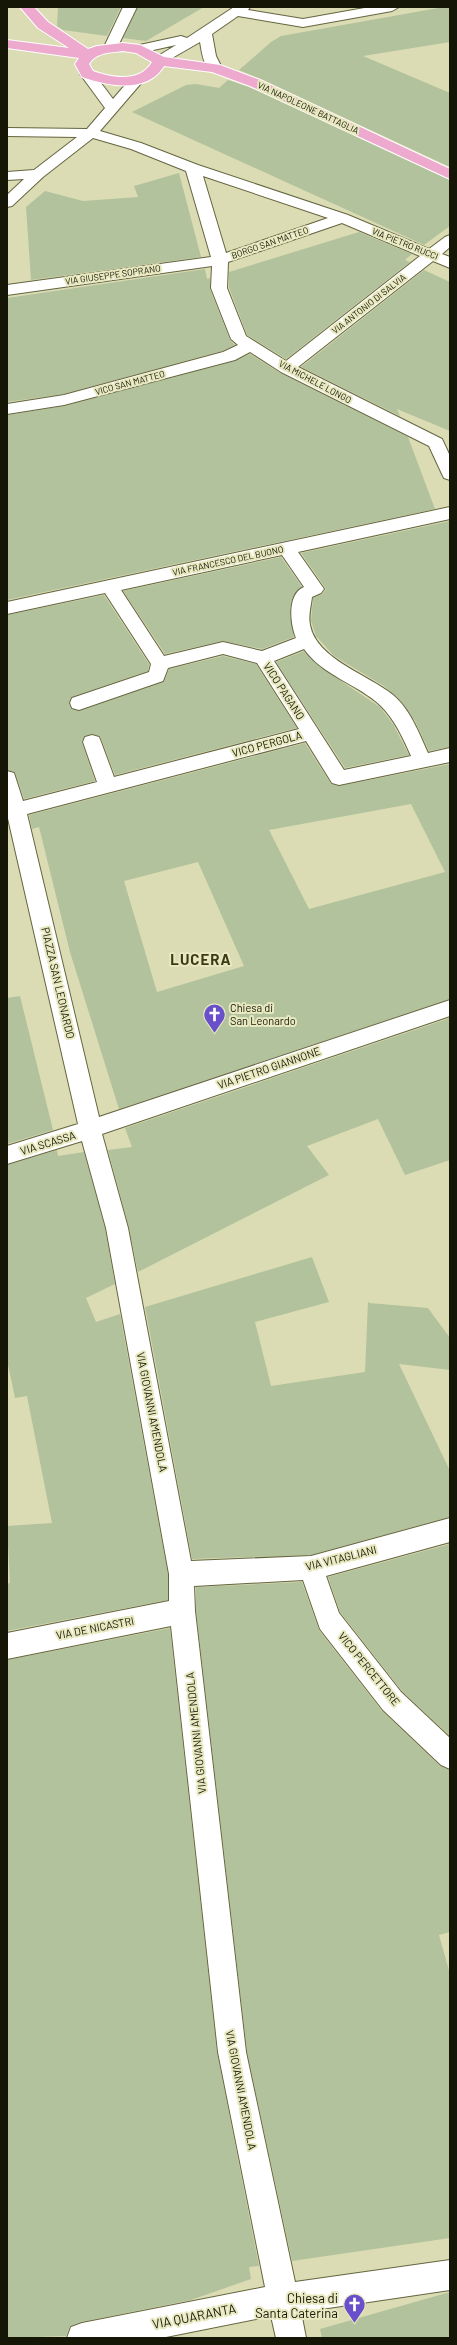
<svg xmlns="http://www.w3.org/2000/svg" width="457" height="2345" font-family="Barlow,sans-serif">
	<style>
		.building { fill: #b1c29d; fill-rule: evenodd }
		.lines { fill: none; stroke-linecap: round; stroke-linejoin: round }
		.minor-casing { stroke: #656540; stroke-width: 2 }
		.major-casing { stroke: #fff; stroke-width: 2 }
		.minor { fill: #fff; fill-rule: evenodd }
		.major { fill: #eda9ce; fill-rule: evenodd }
		.labels { text-anchor: middle; stroke-width: 4; stroke-linejoin: round; paint-order: stroke }
		.far-street-label { font-size: 9px; fill: #161607; stroke: #e8e9c0 }
		.street-label { font-size: 11px; fill: #161607; stroke: #e8e9c0 }
		.poi-label { font-size: 11px; fill: #161607; stroke: #e8e9c0; text-anchor: start }
		.near-poi-label { font-size: 13px; fill: #161607; stroke: #e8e9c0; text-anchor: end }
		.near-street-label { font-size: 13px; fill: #161607; stroke: #e8e9c0 }
		.district-label { font-size: 15px; font-weight: bold; letter-spacing: 1px; fill: #3b3a16; stroke: #e8e9c0 }
	</style>
	<rect width="100%" height="100%" fill="#dbdcb3"/>
	<g class="building">
		<polygon points="58,7 121,7 107,36 63,30 57,26"/>
		<polygon points="138,7 204,7 146,41 123,38"/>
		<polygon points="444,7 450,7 450,42 363,56 450,93 450,167 261,79 239,70 271,42 281,36"/>
		<polygon points="228,80 249,87 450,180 450,226 424,245 132,112 186,85 196,84 219,88"/>
		<polygon points="179,173 201,257 31,280 26,207 45,191 83,201 138,197 134,186"/>
		<polygon points="359,232 412,254 405,260 410,262 286,359 247,335 229,288 229,272"/>
		<polygon points="205,269 207,279 210,278 210,289 230,340 235,345 222,351 64,394 7,402 7,298"/>
		<polygon points="424,270 450,282 450,431 397,409 400,416 301,367"/>
		<polygon points="250,354 280,373 408,437 435,509 7,600 7,415 64,406 235,361"/>
		<polygon points="450,521 450,747 429,751 415,721 400,700 384,686 334,656 316,636 311,621 313,598 322,594 326,589 301,553"/>
		<polygon points="281,557 302,587 294,595 291,602 290,617 294,637 262,649 223,641 165,654 123,591"/>
		<polygon points="104,595 149,664 148,671 72,697 69,704 72,709 79,711 163,682 169,669 223,656 256,664 297,728 115,775 100,736 92,734 85,736 82,742 95,781 24,799 15,773 7,770 7,615"/>
		<polygon points="304,651 320,667 380,707 393,724 409,755 345,768 276,662"/>
		<path d="M 305,743 L 331,784 L 339,786 L 450,764 L 450,999 L 119,1109 L 70,952 L 39,827 L 32,829 L 29,815 ZM 411,804 L 445,872 L 309,909 L 269,830 ZM 198,862 L 244,966 L 157,992 L 124,881 Z"/>
		<polygon points="20,996 53,1130 7,1144 7,998"/>
		<polygon points="450,1018 450,1160 405,1175 378,1119 307,1146 329,1175 138,1272 129,1228 108,1150 132,1147 125,1128"/>
		<polygon points="57,1150 58,1156 84,1152 105,1228 115,1284 86,1298 96,1322 120,1314 168,1574 168,1600 7,1631 7,1584 10,1583 7,1526 52,1523 27,1396 15,1398 7,1360 7,1165"/>
		<polygon points="312,1257 329,1302 255,1322 271,1386 365,1372 368,1301 369,1303 428,1308 450,1338 450,1370 399,1364 450,1471 450,1517 311,1555 192,1559 145,1307"/>
		<polygon points="450,1544 450,1736 402,1691 340,1612 328,1577"/>
		<polygon points="302,1582 319,1630 382,1711 440,1766 450,1770 450,1932 439,1935 450,1974 450,2238 292,2261 247,2052 196,1611 196,1587"/>
		<polygon points="170,1628 217,2052 259,2266 249,2267 251,2279 191,2300 81,2322 70,2326 66,2336 7,2338 7,1660"/>
		<polygon points="450,2292 450,2338 322,2338 320,2329"/>
	</g>
	<g class="lines">
		<defs>
			<g id="minor">
				<polygon points="123,7 137,7 116,50 106,50 104,47"/>
				<path d="M 234,7 L 250,7 L 248,10 L 303,19 L 370,7 L 399,7 L 392,11 L 303,27 L 238,16 L 212,34 L 216,56 L 222,68 L 215,72 C 203,69 202,52 200,42 L 160,65 L 153,61 L 155,58 L 176,45 L 140,53 L 133,49 L 135,46 L 181,36 L 187,38 Z"/>
				<path d="M 87,70 L 92,71 L 113,99 L 131,78 L 141,78 L 143,81 L 100,131 L 141,143 L 198,165 L 348,215 L 429,249 L 445,237 L 450,235 L 450,247 L 442,254 L 450,257 L 450,268 L 433,261 L 298,367 L 442,439 L 450,456 L 450,480 L 444,478 L 442,474 L 429,446 L 281,372 L 250,352 L 235,360 L 64,405 L 7,414 L 7,404 L 64,395 L 223,352 L 238,345 L 231,339 L 211,288 L 212,266 L 7,295 L 7,285 L 211,257 L 186,171 L 131,149 L 93,138 L 43,177 L 12,206 L 7,207 L 7,195 L 24,179 L 7,180 L 7,172 L 34,170 L 77,137 L 7,136 L 7,128 L 87,129 L 105,108 L 80,74 ZM 203,176 L 328,218 L 226,253 ZM 342,223 L 420,256 L 286,361 L 246,336 L 227,288 L 228,262 Z"/>
				<path d="M 450,507 L 450,519 L 298,552 L 324,589 L 321,593 L 312,597 C 311,606 308,616 310,625 C 316,659 369,675 393,695 C 410,709 419,733 428,753 L 450,748 L 450,762 L 339,785 L 332,783 L 306,741 L 27,814 L 99,1117 L 450,1000 L 450,1016 L 102,1134 L 128,1228 L 191,1561 L 311,1556 L 450,1518 L 450,1542 L 326,1576 L 339,1613 L 401,1692 L 450,1738 L 450,1769 L 441,1765 L 383,1710 L 320,1629 L 303,1580 L 194,1586 L 195,1611 L 246,2052 L 295,2282 L 450,2260 L 450,2290 L 301,2312 L 306,2338 L 276,2338 L 271,2316 L 161,2338 L 67,2338 L 71,2327 L 82,2323 L 265,2287 L 218,2052 L 171,1626 L 7,1659 L 7,1633 L 169,1601 L 169,1574 L 106,1228 L 82,1141 L 7,1164 L 7,1146 L 78,1124 L 7,814 L 7,771 L 14,773 L 23,801 L 97,782 L 83,742 L 85,737 L 92,735 L 99,737 L 101,742 L 114,777 L 299,729 L 257,663 L 223,654 L 168,668 L 163,681 L 79,710 L 72,708 L 70,703 L 72,698 L 149,672 L 151,664 L 105,593 L 7,614 L 7,602 ZM 282,555 L 304,587 C 287,594 290,623 296,638 L 262,651 L 223,642 L 164,656 L 121,590 ZM 304,649 C 323,676 358,684 381,706 C 395,720 403,738 411,756 L 344,770 L 274,661 Z"/>
			</g>
			<path id="major" d="M 20,7 L 34,7 L 48,22 L 88,49 L 97,46 L 123,43 L 140,45 L 164,57 L 220,65 L 260,80 L 450,169 L 450,179 L 250,86 L 212,72 L 164,66 C 147,94 108,86 82,77 L 75,64 L 79,58 L 7,48 L 7,40 L 69,48 L 38,28 ZM 123,51 L 136,53 L 152,62 C 140,83 112,78 93,71 L 89,64 C 97,52 109,53 123,51 Z"/>
		</defs>
		<use href="#minor" class="minor-casing"/>
		<use href="#major" class="major-casing"/>
		<use href="#minor" class="minor"/>
		<use href="#major" class="major"/>
	</g>
	<defs>
		<symbol id="church-pin" viewBox="-11 -11 22 30"><path d="M0 17L-7.5 6A9.5 9.5 0 1 1 7.5 6Z" fill="#6950ca" stroke="#e8e9c0"/><path d="M-1.2-6h2.4v3.5h3.3v2.4h-3.3V6h-2.4V-.1h-3.3v-2.4h3.3Z" fill="#fff"/></symbol>
	</defs>
	<g fill-rule="evenodd">
		<use href="#church-pin" x="202" y="1002" width="25" height="34"/>
		<use href="#church-pin" x="342" y="2292" width="25" height="34"/>
	</g>
	<g class="labels">
		<g class="far-street-label">
			<text transform="translate(308 108) rotate(25)" y="3">VIA NAPOLEONE BATTAGLIA</text>
			<text transform="translate(270 243) rotate(-19)" y="3">BORGO SAN MATTEO</text>
			<text transform="translate(405 244) rotate(22)" y="3">VIA PIETRO RUCCI</text>
			<text transform="translate(113 275) rotate(-8)" y="3">VIA GIUSEPPE SOPRANO</text>
			<text transform="translate(369 304) rotate(-38)" y="3">VIA ANTONIO DI SALVIA</text>
			<text transform="translate(315 382) rotate(28)" y="3">VIA MICHELE LONGO</text>
			<text transform="translate(130 383) rotate(-15)" y="3">VICO SAN MATTEO</text>
			<text transform="translate(228 561) rotate(-12)" y="3">VIA FRANCESCO DEL BUONO</text>
		</g>
		<g class="street-label">
			<text transform="translate(284 691) rotate(57)" y="4">VICO PAGANO</text>
			<text transform="translate(267 744) rotate(-15)" y="4">VICO PERGOLA</text>
			<text transform="translate(58 983) rotate(77)" y="4">PIAZZA SAN LEONARDO</text>
			<text transform="translate(269 1068) rotate(-19)" y="4">VIA PIETRO GIANNONE</text>
			<text transform="translate(48 1143) rotate(-17)" y="4">VIA SCASSA</text>
			<text transform="translate(152 1412) rotate(79)" y="4">VIA GIOVANNI AMENDOLA</text>
			<text transform="translate(341 1558) rotate(-14)" y="4">VIA VITAGLIANI</text>
			<text transform="translate(95 1628) rotate(-11)" y="4">VIA DE NICASTRI</text>
			<text transform="translate(369 1669) rotate(51)" y="4">VICO PERCETTORE</text>
			<text transform="translate(196 1733) rotate(-96)" y="4">VIA GIOVANNI AMENDOLA</text>
			<text transform="translate(241 2090) rotate(79)" y="4">VIA GIOVANNI AMENDOLA</text>
		</g>
		<g class="poi-label">
			<text x="230" y="1012">Chiesa di<tspan x="230" dy="13">San Leonardo</tspan></text>
		</g>
		<g class="near-poi-label">
			<text x="338" y="2303">Chiesa di<tspan x="338" dy="15">Santa Caterina</tspan></text>
		</g>
		<g class="near-street-label">
			<text transform="translate(194 2316) rotate(-11)" y="5">VIA QUARANTA</text>
		</g>
		<g class="district-label">
			<text x="201" y="965">LUCERA</text>
		</g>
	</g>
	<rect width="457" height="2345" fill="none" stroke="#161607" stroke-width="16"/>
</svg>
